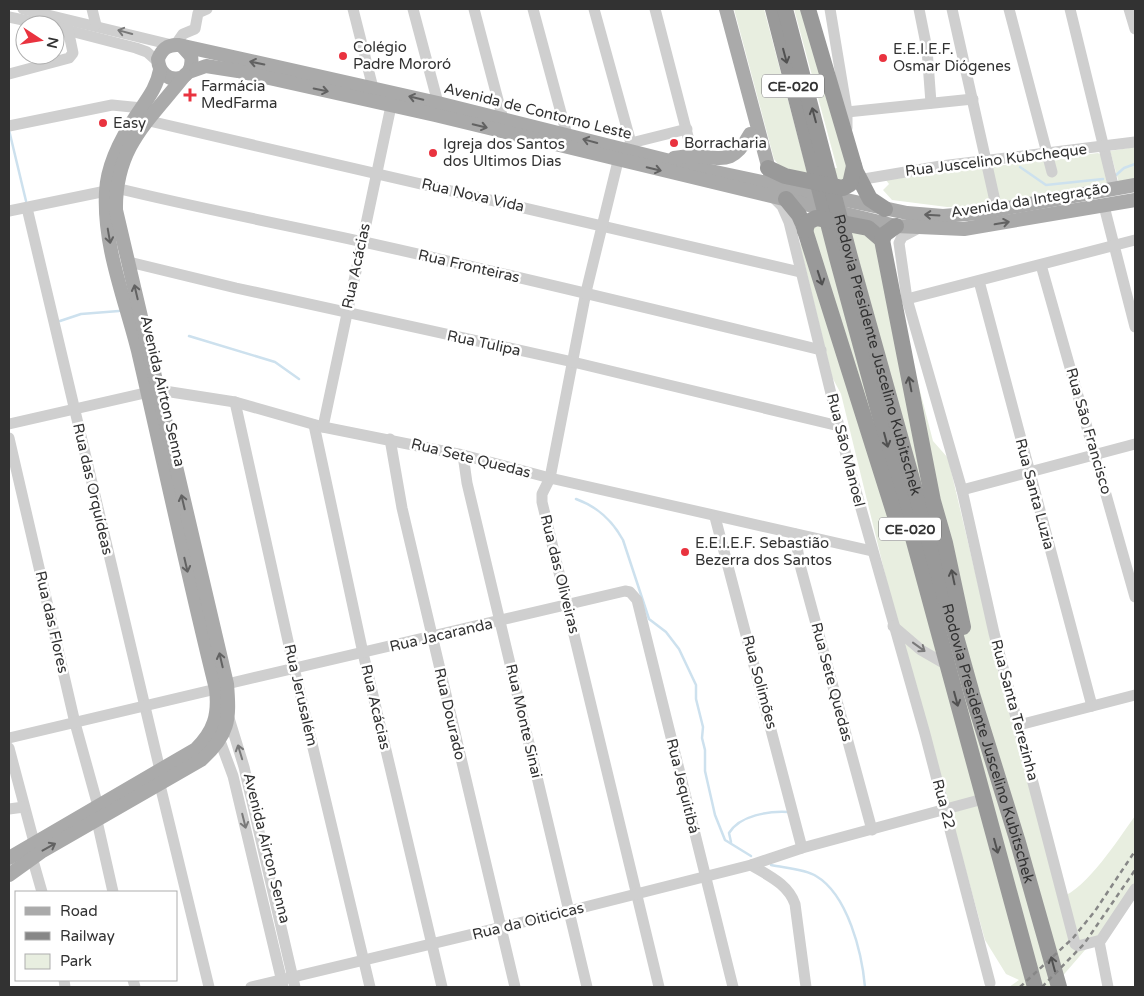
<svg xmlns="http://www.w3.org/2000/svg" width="1144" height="996" font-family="'Varela Round',sans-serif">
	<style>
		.green { fill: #e8eee0 }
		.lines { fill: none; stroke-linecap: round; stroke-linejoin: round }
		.stream { stroke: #cde1ee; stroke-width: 2.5 }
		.minor { stroke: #cfcfcf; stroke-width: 11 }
		.major { stroke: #aaa; stroke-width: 14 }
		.highway { stroke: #999; stroke-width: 16 }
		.rail { stroke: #878787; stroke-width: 2.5; stroke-dasharray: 5 4; stroke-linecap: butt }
		.oneway { stroke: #797979 }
		.oneway2 { stroke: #515151 }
		.oneway3 { stroke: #626262 }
		.poi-dot { fill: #e9333f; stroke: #fff; stroke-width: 2 }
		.labels { text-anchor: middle; stroke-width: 5; stroke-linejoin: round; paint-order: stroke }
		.shield { fill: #fff; stroke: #707070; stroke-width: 1 }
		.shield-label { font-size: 14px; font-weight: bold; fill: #323232 }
		.poi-label { font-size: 15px; fill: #323232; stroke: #fff; text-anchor: start }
		.street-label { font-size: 15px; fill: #323232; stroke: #fff }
	</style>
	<rect width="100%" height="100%" fill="#fff"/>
	<g class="green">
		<polygon points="734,9 764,9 806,168 837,168 794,9 803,9 846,162 846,181 781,168 774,159"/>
		<polygon points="1135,147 1135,179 1119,183 1110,151"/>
		<polygon points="1098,153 1101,155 1108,183 979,206 947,207 892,200 883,190 889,184 886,180"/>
		<path d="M 808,222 L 872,235 L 887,264 L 933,441 L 948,458 L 990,635 L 1061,897 C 1086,890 1119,838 1135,816 L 1135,884 L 1111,920 L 1053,987 L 1009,987 L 1019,980 L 1006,974 L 985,940 L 888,586 L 841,394 L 832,377 L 800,245 Z"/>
	</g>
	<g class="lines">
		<g class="stream">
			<polyline points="9,130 26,201"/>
			<polyline points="1020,167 1046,185 1103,179"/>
			<polyline points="1115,176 1124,168 1135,164"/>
			<polyline points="60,321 81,314 119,311"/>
			<polyline points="189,336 275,362 299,379"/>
			<path d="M 576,499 C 598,507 612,520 623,540 L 649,619 L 666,632 L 679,649 L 696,685 L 696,699 L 703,727 L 702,738 L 705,750 L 705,771 L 715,815 L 725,840 L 751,856"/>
			<path d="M 731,842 L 729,833 C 740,815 769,811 788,812"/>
			<path d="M 771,865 C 785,868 805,869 816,876 C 848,895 862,953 865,987"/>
		</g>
		<g class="minor">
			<polyline points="23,9 172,45"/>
			<polyline points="92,9 96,25"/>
			<polyline points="353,9 373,88"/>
			<polyline points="413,9 438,103"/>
			<polyline points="474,9 503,119"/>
			<polyline points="533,9 567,135"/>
			<polyline points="594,9 631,143"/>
			<polyline points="655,9 693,156"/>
			<polyline points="830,9 847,112 847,128"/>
			<polyline points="919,9 927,49 931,103"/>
			<polyline points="952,9 997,210"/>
			<polyline points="1009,9 1052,172"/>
			<polyline points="1070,9 1114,189"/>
			<polyline points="1129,9 1135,29"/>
			<polyline points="9,17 47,25"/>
			<polyline points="55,27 136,48 147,52 158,62"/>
			<polyline points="176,44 183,34 195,29 198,13 207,9"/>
			<polyline points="9,74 69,58 73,53 68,29"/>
			<polyline points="847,112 973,99"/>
			<polyline points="145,120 800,272"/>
			<polyline points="9,126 112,105 142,108"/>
			<polyline points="626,149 631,143 687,129"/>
			<polyline points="618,161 586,292 550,478 542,494 542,502 659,987"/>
			<polyline points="858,177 864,179 941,166 1135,142"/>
			<path d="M 116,188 C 198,208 281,224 364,242 C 517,276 669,313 821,350"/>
			<polyline points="775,199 782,206 789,222 847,459 925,734 990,983"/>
			<polyline points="1104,206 1135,327"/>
			<polyline points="27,208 160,770"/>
			<polyline points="9,211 106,191"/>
			<polyline points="919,228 902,237 899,243 907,299 962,490 994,633 1075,944 1078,946 1101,940 1135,889"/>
			<polyline points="129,262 236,288 573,362 839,426"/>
			<polyline points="1041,265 1135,597"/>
			<polyline points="979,281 1092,706"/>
			<polyline points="907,299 1135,240"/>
			<polyline points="235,402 294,668 370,987"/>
			<polyline points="9,424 158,390 235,402 323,427 463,455 550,478 872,551"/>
			<polyline points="314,425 363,653 442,987"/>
			<polyline points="323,427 391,106"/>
			<polyline points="9,438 75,723 98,806"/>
			<polyline points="390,439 402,508 515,987"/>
			<polyline points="463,455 467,483 587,987"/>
			<polyline points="962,490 1135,444"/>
			<polyline points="715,517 802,848"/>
			<polyline points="795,534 800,565 872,830"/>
			<polyline points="893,626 921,650 947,665"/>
			<polyline points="227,684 625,591 630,592 637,600 733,987"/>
			<polyline points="229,718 244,767 295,987"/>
			<polyline points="1019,725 1135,695"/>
			<polyline points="9,738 216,689"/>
			<polyline points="220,741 233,776 283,986"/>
			<polyline points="9,748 34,842"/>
			<polyline points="160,785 209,987"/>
			<polyline points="9,809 24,807"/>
			<polyline points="97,821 113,892"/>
			<polyline points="32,857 42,892"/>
			<path d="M 751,865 C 769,876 788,884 795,904 L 806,987"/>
			<polyline points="1099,941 1108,987"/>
			<polyline points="64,980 65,987"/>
			<polyline points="133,980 135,987"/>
			<polyline points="251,987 569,911 751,865 802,848 983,799"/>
		</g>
		<g class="major">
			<polyline points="726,9 771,177"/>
			<path d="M 182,46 L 191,56 C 196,83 160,88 158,59 C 162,49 168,44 179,45 L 438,103 L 706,170 L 907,213 L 943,216 L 979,213 L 1135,185"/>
			<polyline points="189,72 206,66 238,71 435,115 896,226 964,229 1135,200"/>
			<path d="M 674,158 C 680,157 687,156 694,156 C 723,158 733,165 750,134"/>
			<path d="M 9,858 L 196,749 C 214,731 219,715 216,689 C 188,577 164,463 138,351 C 125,299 103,246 106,192 C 107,164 123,135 138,113 C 148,98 157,87 160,70"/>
			<path d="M 9,875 L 41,852 L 201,760 C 229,735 230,720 227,684 L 116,210 C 115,146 149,121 185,75"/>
		</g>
		<g class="highway">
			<polyline points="773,9 837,258 1035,987"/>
			<path id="s1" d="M 785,9 L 850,257 L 972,694 L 1017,839 L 1059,987"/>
			<polyline points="808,9 856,172 870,199 885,209"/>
			<polyline points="768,168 785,176 843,188 850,184 854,166"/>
			<polyline points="786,199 799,215 803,224 897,522"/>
			<polyline points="805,231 808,222 816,218 868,228 882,240 933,501 945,543 963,627"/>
			<polyline points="882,240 885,234 896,226"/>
		</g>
		<g class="rail">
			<polyline points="1020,987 1073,938 1095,911 1135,851"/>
			<polyline points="1042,987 1084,944 1135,870"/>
		</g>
	</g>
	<defs><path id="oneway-shaft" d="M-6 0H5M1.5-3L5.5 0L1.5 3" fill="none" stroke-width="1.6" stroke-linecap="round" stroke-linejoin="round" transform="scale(1.25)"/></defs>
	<g class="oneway">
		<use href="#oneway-shaft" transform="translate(125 32) rotate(-165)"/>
		<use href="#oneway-shaft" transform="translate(919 647) rotate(36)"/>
		<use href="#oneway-shaft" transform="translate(240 752) rotate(-107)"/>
		<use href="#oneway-shaft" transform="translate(244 821) rotate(76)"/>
	</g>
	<g class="oneway2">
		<use href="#oneway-shaft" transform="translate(785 56) rotate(75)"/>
		<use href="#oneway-shaft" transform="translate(814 115) rotate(-105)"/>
		<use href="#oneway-shaft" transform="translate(820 278) rotate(72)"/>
		<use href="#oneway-shaft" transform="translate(910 384) rotate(-101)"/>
		<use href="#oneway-shaft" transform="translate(886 440) rotate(75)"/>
		<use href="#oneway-shaft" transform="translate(953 577) rotate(-102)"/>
		<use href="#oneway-shaft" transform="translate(956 699) rotate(75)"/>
		<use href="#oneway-shaft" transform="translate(996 846) rotate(75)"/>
		<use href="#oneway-shaft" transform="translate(1053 964) rotate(-105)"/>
	</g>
	<g class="oneway3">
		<use href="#oneway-shaft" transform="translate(257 63) rotate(-168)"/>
		<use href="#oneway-shaft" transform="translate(321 90) rotate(12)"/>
		<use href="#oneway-shaft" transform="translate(416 98) rotate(-167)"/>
		<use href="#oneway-shaft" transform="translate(480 126) rotate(13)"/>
		<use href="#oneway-shaft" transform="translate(590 141) rotate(-165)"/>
		<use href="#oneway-shaft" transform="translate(654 169) rotate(13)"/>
		<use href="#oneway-shaft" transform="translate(932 215) rotate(-177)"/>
		<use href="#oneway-shaft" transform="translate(1002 223) rotate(-10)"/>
		<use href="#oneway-shaft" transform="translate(109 236) rotate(80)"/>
		<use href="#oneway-shaft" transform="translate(136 292) rotate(-103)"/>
		<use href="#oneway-shaft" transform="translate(183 502) rotate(-103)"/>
		<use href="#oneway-shaft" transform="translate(186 565) rotate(77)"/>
		<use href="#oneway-shaft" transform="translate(221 660) rotate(-103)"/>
		<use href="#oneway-shaft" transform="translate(49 847) rotate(-29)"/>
	</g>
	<g class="poi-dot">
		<circle cx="343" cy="56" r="5"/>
		<circle cx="883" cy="58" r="5"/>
		<path d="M187.5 87.5h5v5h5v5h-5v5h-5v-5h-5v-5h5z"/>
		<circle cx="103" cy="123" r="5"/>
		<circle cx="674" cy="143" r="5"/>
		<circle cx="433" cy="153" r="5"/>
		<circle cx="685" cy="552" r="5"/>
	</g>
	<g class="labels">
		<g class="shield">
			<rect x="762" y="74.5" width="62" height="23" rx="4"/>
			<rect x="879" y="517.5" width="62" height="23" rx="4"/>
		</g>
		<g class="shield-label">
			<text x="793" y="91">CE-020</text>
			<text x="910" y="534">CE-020</text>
		</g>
		<g class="poi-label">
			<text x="353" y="52">Colégio<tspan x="353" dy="17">Padre Mororó</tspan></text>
			<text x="893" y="54">E.E.I.E.F.<tspan x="893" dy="17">Osmar Diógenes</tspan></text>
			<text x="201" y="91">Farmácia<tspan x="201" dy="17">MedFarma</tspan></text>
			<text x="113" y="128">Easy</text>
			<text x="684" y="148">Borracharia</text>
			<text x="443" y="149">Igreja dos Santos<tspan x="443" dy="17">dos Ultimos Dias</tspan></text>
			<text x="695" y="548">E.E.I.E.F. Sebastião<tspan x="695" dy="17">Bezerra dos Santos</tspan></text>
		</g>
		<g class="street-label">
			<text transform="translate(538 111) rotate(14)" y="5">Avenida de Contorno Leste</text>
			<text transform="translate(996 160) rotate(-7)" y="5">Rua Juscelino Kubcheque</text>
			<text transform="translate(473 195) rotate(13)" y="5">Rua Nova Vida</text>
			<text transform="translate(1030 200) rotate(-9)" y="5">Avenida da Integração</text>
			<text transform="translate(356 266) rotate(-78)" y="5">Rua Acácias</text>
			<text transform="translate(469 266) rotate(13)" y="5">Rua Fronteiras</text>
			<text transform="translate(484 343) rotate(12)" y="5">Rua Tulipa</text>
			<text dy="5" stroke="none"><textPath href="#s1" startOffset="358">Rodovia Presidente Juscelino Kubitschek</textPath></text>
			<text transform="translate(163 391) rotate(77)" y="5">Avenida Airton Senna</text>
			<text transform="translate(1089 431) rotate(74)" y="5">Rua São Francisco</text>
			<text transform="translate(846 450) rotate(76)" y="5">Rua São Manoel</text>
			<text transform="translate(471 458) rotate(14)" y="5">Rua Sete Quedas</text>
			<text transform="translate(93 489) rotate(77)" y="5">Rua das Orquídeas</text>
			<text transform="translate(1035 494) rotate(75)" y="5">Rua Santa Luzia</text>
			<text transform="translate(560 574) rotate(76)" y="5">Rua das Oliveiras</text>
			<text transform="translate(52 622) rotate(77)" y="5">Rua das Flores</text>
			<text transform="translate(441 635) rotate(-13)" y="5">Rua Jacaranda</text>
			<text transform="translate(760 682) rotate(75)" y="5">Rua Solimões</text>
			<text transform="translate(832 682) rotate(75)" y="5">Rua Sete Quedas</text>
			<text transform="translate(301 695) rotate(77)" y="5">Rua Jerusalém</text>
			<text transform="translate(376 707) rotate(77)" y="5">Rua Acácias</text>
			<text transform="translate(1015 710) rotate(75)" y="5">Rua Santa Terezinha</text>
			<text transform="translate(450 714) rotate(77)" y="5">Rua Dourado</text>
			<text transform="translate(524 721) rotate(77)" y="5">Rua Monte Sinai</text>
			<text dy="5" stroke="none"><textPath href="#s1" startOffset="762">Rodovia Presidente Juscelino Kubitschek</textPath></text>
			<text transform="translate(683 786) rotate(76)" y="5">Rua Jequitibá</text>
			<text transform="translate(944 804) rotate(75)" y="5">Rua 22</text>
			<text transform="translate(267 848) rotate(76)" y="5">Avenida Airton Senna</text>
			<text transform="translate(528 921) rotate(-14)" y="5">Rua da Oiticicas</text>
		</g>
	</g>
	<rect width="1144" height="996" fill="none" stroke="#323232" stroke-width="20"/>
	<rect x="15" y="891" width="162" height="90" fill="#ffffff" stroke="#adadad"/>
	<rect x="25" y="907" width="25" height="8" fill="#aaaaaa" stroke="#adadad"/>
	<text x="60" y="916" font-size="15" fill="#323232">Road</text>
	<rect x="25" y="932" width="25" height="8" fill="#878787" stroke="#adadad"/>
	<text x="60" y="941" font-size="15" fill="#323232">Railway</text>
	<rect x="25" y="954" width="25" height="15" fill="#e8eee0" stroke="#adadad"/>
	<text x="60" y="966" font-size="15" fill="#323232">Park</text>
	<g transform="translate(40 40) rotate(102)"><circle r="24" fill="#ffffff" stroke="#adadad"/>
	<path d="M0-4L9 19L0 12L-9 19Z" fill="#e9333f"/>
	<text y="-8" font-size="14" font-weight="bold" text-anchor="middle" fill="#323232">N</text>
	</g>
</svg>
